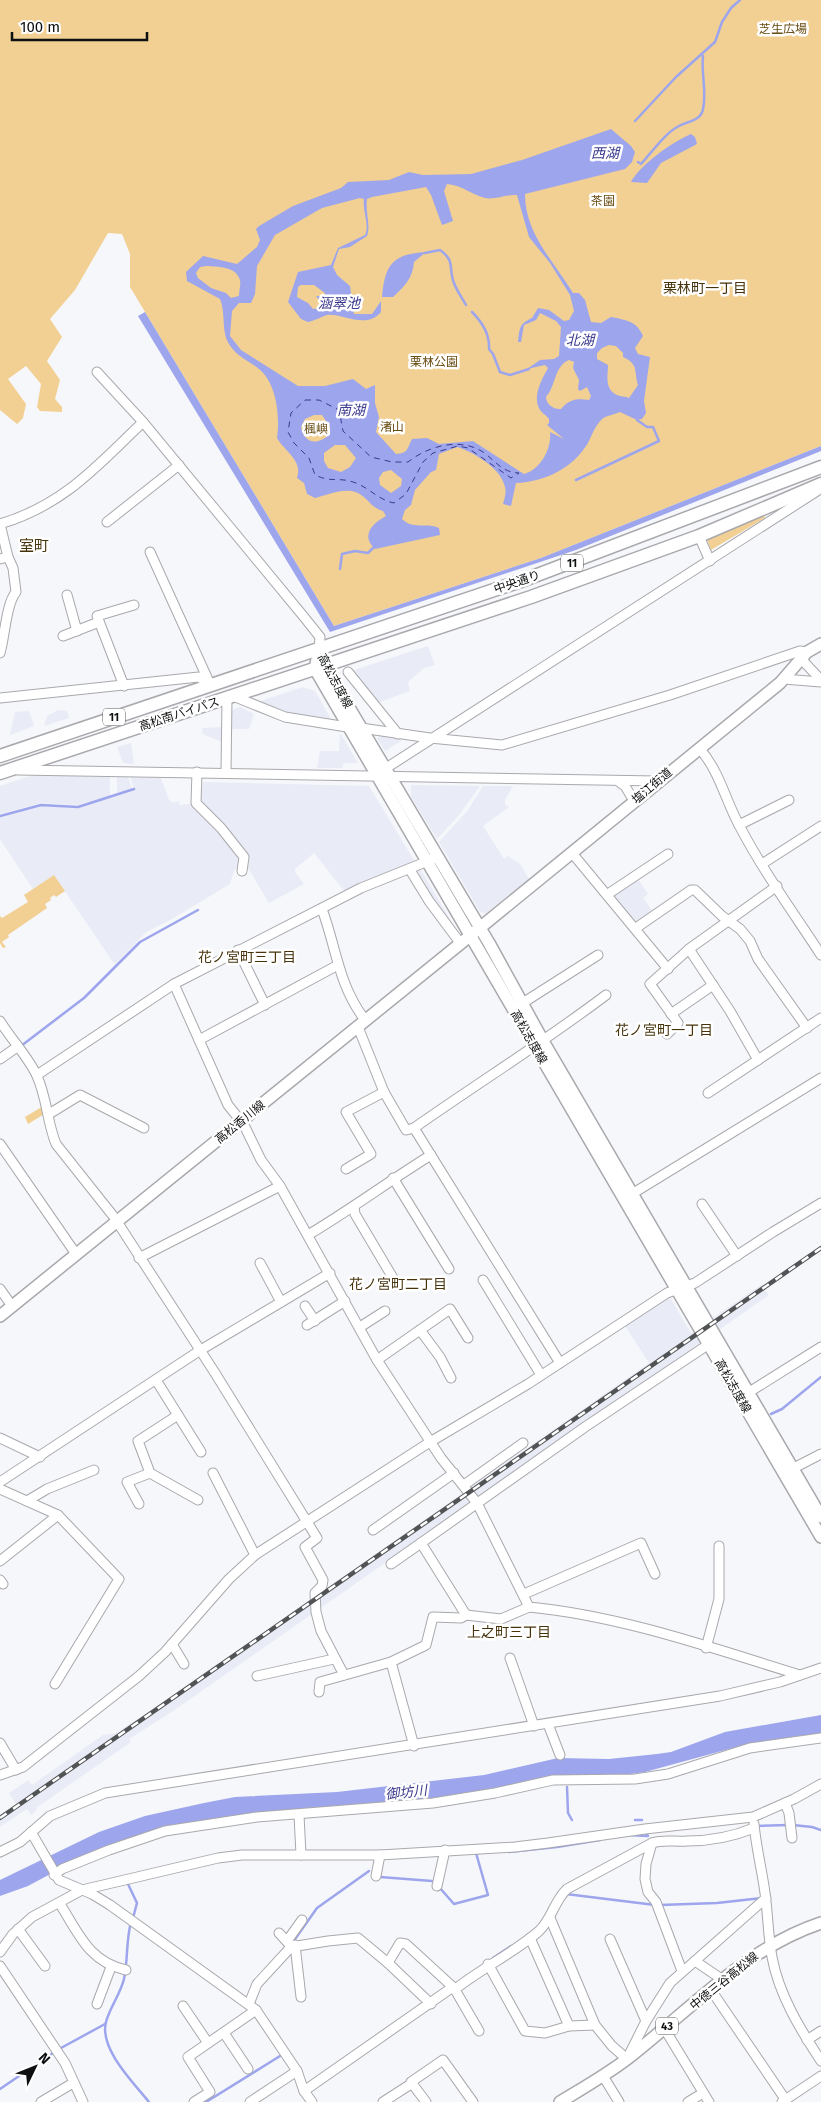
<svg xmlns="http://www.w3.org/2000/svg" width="821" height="2102" font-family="'Fira Sans','Noto Sans JP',sans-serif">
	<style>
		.built { fill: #e9ebf6 }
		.green { fill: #f2d093 }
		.water { fill: #9da5ed; fill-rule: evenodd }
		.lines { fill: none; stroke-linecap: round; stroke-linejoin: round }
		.stream { stroke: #9da5ed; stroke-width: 2.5 }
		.ferry { stroke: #3b3a8d; stroke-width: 1; stroke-dasharray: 6 5; stroke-linecap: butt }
		.minor-casing { stroke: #a9a9ad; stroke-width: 11 }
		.major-casing { stroke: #a9a9ad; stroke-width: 14 }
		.highway-casing { stroke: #a9a9ad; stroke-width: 15 }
		.minor { stroke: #fff; stroke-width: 9 }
		.major { stroke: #fff; stroke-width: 11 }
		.highway { stroke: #fff; stroke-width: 12 }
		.rail-casing { stroke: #525355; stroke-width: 4.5 }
		.rail { stroke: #fff; stroke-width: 2.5; stroke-dasharray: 8; stroke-linecap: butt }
		.labels { text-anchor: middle; stroke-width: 5; stroke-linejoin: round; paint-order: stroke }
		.shield { fill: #fff; stroke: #565758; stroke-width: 1 }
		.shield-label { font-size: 11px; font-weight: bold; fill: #0e0f10 }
		.park-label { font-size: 12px; fill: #684c12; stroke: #fff }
		.street-label { font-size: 12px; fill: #0e0f10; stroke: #fff }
		.water-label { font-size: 14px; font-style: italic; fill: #3b3a8d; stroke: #fff }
		.neighbourhood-label { font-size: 14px; fill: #46330c; stroke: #fff }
		.quarter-label { font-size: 15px; fill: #46330c; stroke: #fff }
	</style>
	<rect width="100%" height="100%" fill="#f6f7fb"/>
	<g class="built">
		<polygon points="428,646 435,665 424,668 408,682 410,691 377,703 351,671"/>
		<polygon points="303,687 315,691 332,721 285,714 254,703"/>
		<polygon points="240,707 254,714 249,729 229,729 228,711"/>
		<polygon points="58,710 67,711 69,718 44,726 47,716"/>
		<polygon points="29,711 34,726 10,735 15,712"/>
		<polygon points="223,727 224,743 203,734 202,728"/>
		<polygon points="340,733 358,763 344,763 342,768 317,768 320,751 339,751"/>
		<polygon points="382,735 401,739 401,741 385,751 377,738"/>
		<polygon points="131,743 134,764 123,763 117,747"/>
		<polygon points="33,775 110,777 110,796 78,805 41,803 0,814 0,786"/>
		<polygon points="117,777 128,777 132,789 117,793"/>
		<polygon points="131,777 161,778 169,800 174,803 178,801 180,805 192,804 240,858 238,868 234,870 230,884 170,920 146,932 116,963 113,962 54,875 33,889 0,839 0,816 41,806 78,808 134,790"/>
		<polygon points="203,782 369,786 414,860 412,864 361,882 345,892 314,853 295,869 295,872 304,884 269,903 248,868 249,856 200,802"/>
		<polygon points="411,785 480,786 459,815 437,839 411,797"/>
		<polygon points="483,786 513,786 505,800 505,805 509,807 483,826 504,859 508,856 520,864 529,879 486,913 480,912 439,842 468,810"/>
		<polygon points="417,869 421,870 457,931 456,935 413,873"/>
		<polygon points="638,879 648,894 643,898 654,913 634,925 614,898 615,894"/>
		<polygon points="761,1285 769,1295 173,1711 129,1739 131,1742 36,1808 37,1810 31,1815 27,1809 0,1827 0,1815 16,1804 9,1793 15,1789 28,1780 32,1785 103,1735 116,1733 165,1701 649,1363 624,1324 669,1296 691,1333"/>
	</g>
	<g class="green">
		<polygon points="0,0 821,0 821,446 541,558 334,626 130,287 130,254 122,234 108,233 75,290 50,319 62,337 47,361 60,380 55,399 62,407 62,412 40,411 37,407 41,384 26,366 8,379 26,404 23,418 17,424 0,410"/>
		<polygon points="764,515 765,518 711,550 707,539"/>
		<polygon points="54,875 65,891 56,897 54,895 50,898 51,900 45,904 47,908 8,935 9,937 2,942 6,947 3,948 0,943 0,916 2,918 28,902 24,895"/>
		<polygon points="45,1105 46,1113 28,1124 25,1117"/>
	</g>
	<g class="water">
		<path d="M 611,129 L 631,146 L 635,152 L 632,162 L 625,169 L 525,194 C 525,234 553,260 573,293 L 579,293 L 585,300 L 591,322 L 601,323 L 611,317 C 626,320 637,321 643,336 L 635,348 L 638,354 L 650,357 L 644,401 L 646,413 L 642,419 L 637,420 L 620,412 C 616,414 610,415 605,417 C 597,421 592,435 588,443 C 573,468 545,482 516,483 L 511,506 L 503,504 C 505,497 507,491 504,484 C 499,467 473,452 457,447 L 439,454 L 436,470 L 431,472 L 415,490 L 411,505 L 405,510 L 402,519 C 413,530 426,522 439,528 L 440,535 L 375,549 C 360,535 373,523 386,516 L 383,511 C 370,507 368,498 358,493 C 344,487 328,495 315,498 L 307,494 L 304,483 L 297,478 C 303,460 285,452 277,438 C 280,418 277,383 259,369 C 248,360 237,357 229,344 C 221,331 226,314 220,299 L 187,281 L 186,272 L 203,256 L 237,264 L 257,247 L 260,240 L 256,229 L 259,226 L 293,206 L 341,188 L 348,182 L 389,180 L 409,172 L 423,175 L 471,174 L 522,160 ZM 447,184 C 464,186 472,195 485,198 C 496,200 506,194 517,195 L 529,237 L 550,263 L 570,295 L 574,311 L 569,320 L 564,321 L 549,310 L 538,308 L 532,318 C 519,324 520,327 518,342 L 521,342 L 524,325 L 536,320 L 540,313 L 556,321 L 561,327 L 559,356 L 554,359 L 540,360 L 527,369 L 545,365 L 548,368 C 541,381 532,397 540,410 C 543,414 546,415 549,419 L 549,423 L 547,425 L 564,439 L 550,432 C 552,449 540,470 524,474 L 473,441 L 439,444 L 427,438 L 412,439 C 407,448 409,453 396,454 L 376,432 L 379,417 L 375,403 L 375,385 L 366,389 L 353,379 L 325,386 L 298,386 L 241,350 L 230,336 L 232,311 L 239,303 L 251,303 L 255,294 L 257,266 L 275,235 L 322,208 L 360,198 L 364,199 C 362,211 370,225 365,235 L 338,248 L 331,265 L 298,272 L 288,302 L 301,319 L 308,322 C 314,321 321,317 327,315 C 342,313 366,330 381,312 L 381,301 L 372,314 L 354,314 L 350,286 L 337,275 L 333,267 L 339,249 L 350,247 L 367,236 C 371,225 365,212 367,199 L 372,197 L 426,187 L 431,195 L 442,225 L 453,221 L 444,191 ZM 206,266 C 218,267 236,266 240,280 C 241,285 239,291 239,296 L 231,298 L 226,293 L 211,288 L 198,278 L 196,273 L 200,267 ZM 301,285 L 314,285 L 325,293 L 324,296 L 316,296 L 325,307 L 313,309 L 308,303 L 297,297 L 298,287 ZM 609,345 L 616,346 L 623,353 L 623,357 C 639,364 634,372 638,385 L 629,398 C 625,396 621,397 617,395 C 604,389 608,375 608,365 L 597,359 L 597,353 L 602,348 ZM 569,360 L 574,362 L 573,368 L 579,380 L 578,389 L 580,391 L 587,387 L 591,396 L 589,400 C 577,398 569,399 561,409 C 554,410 546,404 546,397 C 556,386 554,366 569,360 ZM 314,415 L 322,415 L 330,427 L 330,434 C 318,445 305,445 301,427 L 305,419 ZM 335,445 L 345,445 L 356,458 L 350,467 L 341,472 L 328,468 L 324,461 L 324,453 ZM 391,470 L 402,479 L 401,486 L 391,493 L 380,485 L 379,478 L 383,472 Z"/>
		<path d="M 691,134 L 695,137 L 697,144 L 661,163 L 647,183 L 631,182 C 640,165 672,142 691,134 Z"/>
		<path d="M 426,252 L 414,262 C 413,278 404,287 393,297 L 382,297 C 385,265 392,254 426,252 Z"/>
		<polygon points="145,312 334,626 541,558 821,446 821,451 576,550 330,632 138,316"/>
		<polygon points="821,1715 821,1733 751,1743 645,1772 474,1795 235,1816 179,1826 67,1865 28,1886 0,1896 0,1880 99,1832 145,1816 204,1803 235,1797 337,1792 484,1775 558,1758 609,1759 657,1754 671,1752 725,1732"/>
	</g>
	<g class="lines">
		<g class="stream">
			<polyline points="635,121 676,77 715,42 722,22 731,8 740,0"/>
			<path d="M 638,162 L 641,164 C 652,152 665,133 679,126 C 688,121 701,121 703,109 C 707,91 701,74 703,56"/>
			<path d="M 425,253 L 440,250 C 456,261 448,269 454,283 C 457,291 462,298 466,305"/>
			<path d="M 472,312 C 482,322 490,334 489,349 L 493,354 L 500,372 L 510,375 L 529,369"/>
			<polyline points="576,480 659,441 653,427 647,427 637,420"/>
			<polyline points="340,569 342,554 355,551 368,553 374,547"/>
			<polyline points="0,816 41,805 78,807 134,789"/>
			<polyline points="21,1046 84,998 140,942 198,910"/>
			<polyline points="771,1414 782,1409 821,1377"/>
			<polyline points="567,1787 568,1813 572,1820"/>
			<polyline points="635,1820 642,1820"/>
			<polyline points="793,1825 812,1827 821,1830"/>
			<polyline points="757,1826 788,1825"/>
			<polyline points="628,1835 648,1836 647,1834"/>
			<polyline points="509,1852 557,1847 600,1840"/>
			<polyline points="380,1877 432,1881"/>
			<polyline points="127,1882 137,1903 133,1918"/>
			<polyline points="439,1887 454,1904 488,1895 476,1853 479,1853"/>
			<polyline points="566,1894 655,1905"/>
			<polyline points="660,1905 717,1903 762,1898"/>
			<path d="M 131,1922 C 126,1940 128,1960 124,1979 C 120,1995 110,2007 106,2022 C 99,2049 134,2083 149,2102"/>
			<polyline points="293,1942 317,1908 369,1871"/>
			<polyline points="493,1958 511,1946"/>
			<polyline points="61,2048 105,2024"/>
			<polyline points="0,2089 53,2053"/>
			<polyline points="206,2102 280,2056"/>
		</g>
		<path class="ferry" d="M 305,400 L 319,400 L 339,410 L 343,431 L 371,457 L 392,462 L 408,462 C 428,446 460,437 483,452 C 497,462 501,472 519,473 L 511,478 L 468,448 L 458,446 L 433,453 L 423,462 L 406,494 L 394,503 C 378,500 369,487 353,482 C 339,477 332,483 315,475 L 309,458 L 294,443 L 288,432 L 291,413 Z"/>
		<defs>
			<g id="minor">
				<polyline points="97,372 143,422 304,617 320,637 319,649"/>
				<polyline points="107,522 179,465"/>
				<polyline points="699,536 710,561"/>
				<polyline points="150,552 210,684"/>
				<path d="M 0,559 L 8,557 L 0,524 C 64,505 97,466 143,422"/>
				<polyline points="67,595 77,631"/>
				<polyline points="63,636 99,622"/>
				<path d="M 0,653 C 5,636 6,604 16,592 L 13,568 L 8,557"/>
				<polyline points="803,656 804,662 821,680"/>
				<polyline points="348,672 398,734"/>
				<polyline points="784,679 821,682"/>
				<polyline points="124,686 97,616 134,605"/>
				<polyline points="233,696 285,717 347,727"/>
				<polyline points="0,698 199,677 210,685"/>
				<polyline points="361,728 430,738 502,745 670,695 800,651 807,652"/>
				<path d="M 699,748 C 719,770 725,799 739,825 C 763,871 793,912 821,955"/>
				<polyline points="18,770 657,781"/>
				<polyline points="197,772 196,803 221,828 244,857 242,871"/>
				<polyline points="380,772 817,491"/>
				<polyline points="226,773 227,698"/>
				<polyline points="618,781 625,786 634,801"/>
				<polyline points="739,825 789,800"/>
				<polyline points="572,853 668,969"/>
				<polyline points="762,864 821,826"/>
				<polyline points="410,870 429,901 461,944"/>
				<polyline points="608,894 668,854"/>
				<path d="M 322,909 C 337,950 338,984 365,1020"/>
				<polyline points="636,928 691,890 695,890 722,916 740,929 750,941 758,959 807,1028"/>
				<polyline points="689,949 730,1011 758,1060"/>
				<polyline points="238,950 265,1005"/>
				<path d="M 174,984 L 228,1105 L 244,1125 L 261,1160 L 280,1186 L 377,1360 L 441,1458 L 477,1503 L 529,1607 C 622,1616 712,1648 800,1675"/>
				<polyline points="518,1006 598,955"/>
				<polyline points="671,1014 713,985"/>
				<path d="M 0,1021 C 11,1039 29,1058 37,1076 C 47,1098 47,1122 56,1144 L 114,1217 L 215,1373 L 317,1538 L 305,1547 L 323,1580 L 322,1586 L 315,1593 L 316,1612 L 321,1631 L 344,1675"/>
				<path d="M 358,1027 L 384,1092 L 406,1130 L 414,1128 C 478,1083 544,1042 606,995"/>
				<polyline points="667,1034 678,1023 650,984 689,949 777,886"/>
				<polyline points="199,1040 338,965"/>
				<polyline points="0,1059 17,1047"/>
				<polyline points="37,1075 174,984 361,888 433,859"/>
				<polyline points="708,1093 821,1018"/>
				<polyline points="49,1114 80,1095 144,1128"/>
				<polyline points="414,1128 560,1363"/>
				<polyline points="0,1144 76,1254"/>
				<polyline points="346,1169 371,1154 346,1112 384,1092"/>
				<polyline points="393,1178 449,1269"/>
				<polyline points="627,1197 821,1078"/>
				<polyline points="702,1204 737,1256"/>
				<polyline points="354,1207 355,1214 393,1278"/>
				<path d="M 308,1235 C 350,1210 389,1181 431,1155"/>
				<polyline points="139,1258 280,1186"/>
				<polyline points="260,1263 281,1302"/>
				<polyline points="483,1280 541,1375"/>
				<polyline points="0,1289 12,1306"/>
				<polyline points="305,1306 315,1321"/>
				<polyline points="307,1325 345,1301"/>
				<polyline points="360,1327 385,1311"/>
				<polyline points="420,1330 440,1357 451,1378"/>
				<polyline points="377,1360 450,1309 468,1338"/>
				<polyline points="156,1380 201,1452"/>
				<polyline points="743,1396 821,1347"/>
				<polyline points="178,1415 138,1441 150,1473 198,1500"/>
				<polyline points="0,1438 40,1457"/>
				<polyline points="788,1471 821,1454"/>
				<polyline points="213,1473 255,1555"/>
				<polyline points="0,1482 199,1351 330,1273"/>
				<polyline points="464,1485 523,1443"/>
				<polyline points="0,1489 58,1515 119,1579 55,1684"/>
				<polyline points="27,1501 47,1489 94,1470"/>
				<polyline points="139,1504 127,1482 150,1473"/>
				<polyline points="373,1530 454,1473"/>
				<polyline points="0,1561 58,1515"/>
				<polyline points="391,1564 421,1543"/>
				<polyline points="0,1580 3,1584"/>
				<polyline points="524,1594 641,1543 655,1574"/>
				<polyline points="466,1615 421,1543 585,1427 709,1344"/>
				<polyline points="172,1644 184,1664"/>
				<polyline points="706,1648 719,1599 719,1546"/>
				<polyline points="510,1658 534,1726"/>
				<polyline points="257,1676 334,1659"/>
				<polyline points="319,1692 320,1682 391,1662"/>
				<polyline points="548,1724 560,1755"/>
				<polyline points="0,1743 16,1770"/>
				<polyline points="414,1746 391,1662 426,1645 433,1617 461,1618 466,1615 501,1619 529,1607"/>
				<polyline points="0,1775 23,1767 139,1676 165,1652 229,1579 255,1555 430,1442 528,1384 667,1293 695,1283 773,1232 821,1203"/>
				<polyline points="785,1803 789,1813 792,1838"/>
				<polyline points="299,1815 301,1855"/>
				<path d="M 754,1824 C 756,1847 762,1870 765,1893 C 768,1914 768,1936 772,1957 C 779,1995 800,2029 821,2061"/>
				<polyline points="31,1832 59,1880 92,1894 110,1905 256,2010 297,2071 304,2091 312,2102"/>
				<polyline points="652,1843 646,1864 645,1879 648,1892 656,1902 682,1971"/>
				<polyline points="0,1852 20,1842 50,1816 105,1793 720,1696 780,1682 821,1668"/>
				<polyline points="54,1875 62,1869 109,1850 165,1831 257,1817 433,1803 495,1793 553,1780 635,1779 668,1774 750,1748 821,1738"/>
				<polyline points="376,1876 380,1855"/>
				<polyline points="437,1886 445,1850"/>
				<path d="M 60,1904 C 79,1934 89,1962 126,1970"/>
				<polyline points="550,1918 595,2025 612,2046 627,2059 646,2021 670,1983 766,1898"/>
				<polyline points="18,1929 45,1966"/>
				<polyline points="279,1933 290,1945"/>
				<polyline points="530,1938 569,2026"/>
				<polyline points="610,1939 646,2021"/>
				<polyline points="287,1941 302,1920"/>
				<polyline points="295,1945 301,1997"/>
				<polyline points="0,1952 13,1934 32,1917 82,1890 218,1858 242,1855 380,1855 515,1847 548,1843 645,1829 753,1817 794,1799 821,1784"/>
				<polyline points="695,1961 723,1980"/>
				<polyline points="388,1963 400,1943 406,1944 454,1988 479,2031"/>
				<polyline points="488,1964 525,2031 545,2033 569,2026 595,2025"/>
				<polyline points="0,1966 65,2063 83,2102"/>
				<polyline points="711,1990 785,2099"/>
				<polyline points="97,2004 111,1967"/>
				<polyline points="249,2004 257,1984 291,1947 328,1941 358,1938 388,1963 431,2004"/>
				<polyline points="183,2006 208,2043"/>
				<polyline points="664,2028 709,2102"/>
				<polyline points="224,2033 248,2069"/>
				<polyline points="807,2040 821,2031"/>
				<polyline points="603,2076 619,2102"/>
				<path d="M 304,2091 L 450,1989 L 458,1987 C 484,1967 515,1952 539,1931 C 552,1919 554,1901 567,1889 L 652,1843 C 664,1839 674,1842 687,1841 C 711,1841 732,1837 754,1828"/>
				<polyline points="41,2102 73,2083"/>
				<polyline points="194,2102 210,2092 188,2057 256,2010"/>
				<polyline points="250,2102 297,2071"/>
				<polyline points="383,2102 411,2084"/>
				<polyline points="426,2102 411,2082 443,2060 473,2102"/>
				<polyline points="688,2102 703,2093"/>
				<polyline points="782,2102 821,2076"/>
			</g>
			<g id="major">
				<polyline points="319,649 315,669 821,1537"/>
				<polyline points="323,658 341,694 489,943 543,1041 821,1517"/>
				<polyline points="0,1316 471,935 780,683 807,652 821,644"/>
				<path d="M 560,2102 C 583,2088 606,2075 627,2059 C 689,2011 745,1948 821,1923"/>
			</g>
			<g id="highway">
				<polyline points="0,756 524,580 821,467"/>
				<polyline points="0,773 531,597 699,536 821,484"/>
			</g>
		</defs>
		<use href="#minor" class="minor-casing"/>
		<use href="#major" class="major-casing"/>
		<use href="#highway" class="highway-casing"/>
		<use href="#minor" class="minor"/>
		<use href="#major" class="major"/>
		<use href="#highway" class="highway"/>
		<defs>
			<polyline id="rail" points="0,1818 821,1248"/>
		</defs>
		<use href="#rail" class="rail-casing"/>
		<use href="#rail" class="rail"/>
	</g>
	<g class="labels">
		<g class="shield">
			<rect x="561" y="554.5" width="22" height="17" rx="4"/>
			<rect x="103" y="708.5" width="22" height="17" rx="4"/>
			<rect x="656" y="2017.5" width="22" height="17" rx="4"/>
		</g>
		<g class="shield-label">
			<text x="572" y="567">11</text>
			<text x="114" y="721">11</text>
			<text x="667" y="2030">43</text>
		</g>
		<g class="park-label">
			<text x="783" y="33">芝生広場</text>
			<text x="603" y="205">茶園</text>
			<text x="434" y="366">栗林公園</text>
			<text x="392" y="431">渚山</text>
			<text x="316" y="433">楓嶼</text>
		</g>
		<g class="street-label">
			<text transform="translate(517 582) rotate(-19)" y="4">中央通り</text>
			<text transform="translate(335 681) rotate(62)" y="4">高松志度線</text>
			<text transform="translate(179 714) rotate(-18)" y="4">高松南バイパス</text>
			<text transform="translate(652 786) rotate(-40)" y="4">塩江街道</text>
			<text transform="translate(529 1037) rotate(60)" y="4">高松志度線</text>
			<text transform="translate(240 1122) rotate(-39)" y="4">高松香川線</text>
			<text transform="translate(733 1386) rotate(60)" y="4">高松志度線</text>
			<text transform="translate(724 1981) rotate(-39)" y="4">中徳三谷高松線</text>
		</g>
		<g class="water-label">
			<text x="605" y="158">西湖</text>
			<text x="339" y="308">涵翠池</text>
			<text x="580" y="345">北湖</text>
			<text x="351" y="415">南湖</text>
			<text transform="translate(406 1792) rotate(-6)" y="5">御坊川</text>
		</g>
		<g class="neighbourhood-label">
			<text x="705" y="293">栗林町一丁目</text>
			<text x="247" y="962">花ノ宮町三丁目</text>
			<text x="664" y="1035">花ノ宮町一丁目</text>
			<text x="398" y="1289">花ノ宮町二丁目</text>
			<text x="509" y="1637">上之町三丁目</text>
		</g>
		<g class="quarter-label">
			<text x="34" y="551">室町</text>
		</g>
	</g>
	<g transform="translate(35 2067) rotate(47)" stroke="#ffffff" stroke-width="4" paint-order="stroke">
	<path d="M0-4L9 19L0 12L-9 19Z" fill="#0e0f10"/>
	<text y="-8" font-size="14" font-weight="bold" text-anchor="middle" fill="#0e0f10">N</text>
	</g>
	<path d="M12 32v8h135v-8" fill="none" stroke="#0e0f10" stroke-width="2.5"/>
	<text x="20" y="32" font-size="15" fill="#0e0f10" stroke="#ffffff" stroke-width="4" paint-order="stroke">100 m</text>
</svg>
